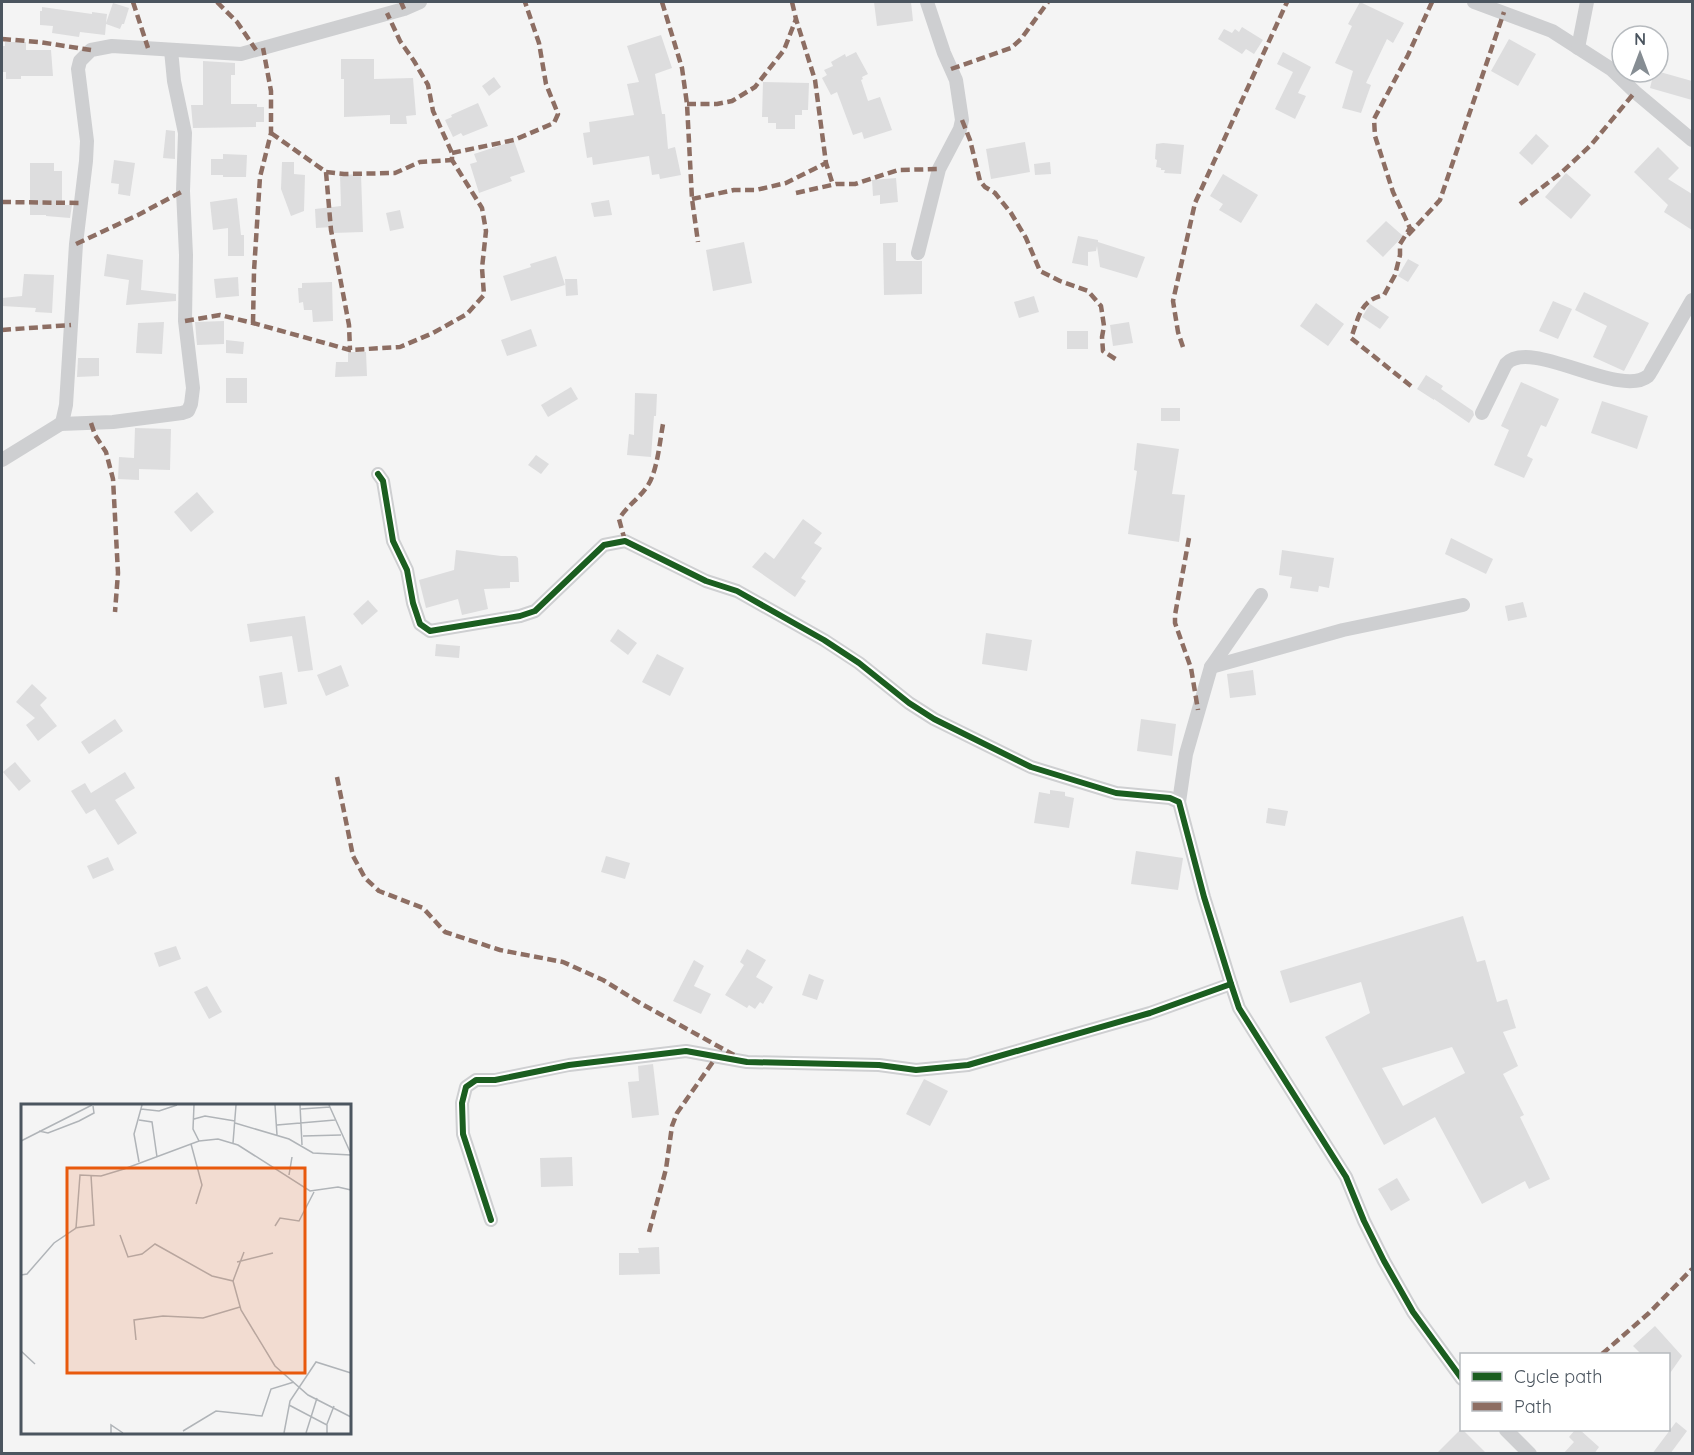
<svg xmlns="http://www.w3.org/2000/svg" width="1694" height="1455" font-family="Quicksand,sans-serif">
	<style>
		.building { fill: #ddddde; fill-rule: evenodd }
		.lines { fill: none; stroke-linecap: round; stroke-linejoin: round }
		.street { stroke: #cecfd1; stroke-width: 14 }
		.quiet { stroke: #8d6e63; stroke-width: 4.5; stroke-dasharray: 9 4.5; stroke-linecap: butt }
		.cycleway-casing { stroke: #fff; stroke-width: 10 }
		.cycleway { stroke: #1b5e20; stroke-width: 6 }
		.inset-road { fill: none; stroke: #b0b4b8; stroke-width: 1.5 }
		.view { fill: #e8590c; fill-opacity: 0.15; stroke: #e8590c; stroke-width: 3 }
		.inset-edge { fill: none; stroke: #4b555f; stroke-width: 3 }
	</style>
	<rect width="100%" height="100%" fill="#f4f4f4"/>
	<g class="building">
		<polygon points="874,2 911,2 913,21 877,26"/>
		<polygon points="1360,2 1404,23 1393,43 1387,39 1366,83 1371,85 1361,113 1342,108 1353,71 1335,63 1352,26 1348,24"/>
		<polygon points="113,3 129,8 124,24 122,24 120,29 106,24 105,35 80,32 79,37 52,33 53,26 40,25 40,11 42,11 42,7 92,14 92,12 107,14 106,23"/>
		<polygon points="1242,27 1263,40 1254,54 1246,49 1242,54 1218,39 1224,29 1232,33 1235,29 1239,32"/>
		<polygon points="661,35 672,68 655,74 662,114 665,114 668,149 675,147 681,175 660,179 659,174 652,175 649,156 593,165 592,157 587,158 583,133 590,132 589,122 634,115 627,84 639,82 627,46"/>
		<polygon points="1509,39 1536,54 1518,86 1491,71"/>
		<polygon points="5,42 26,42 26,50 51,50 53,76 21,76 21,79 6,79 6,72 3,72 3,58 2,58 2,46 5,46"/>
		<polygon points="856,52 868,74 862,77 863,79 861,80 868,101 880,97 892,130 864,139 862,132 853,135 837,92 831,95 822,78 827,75 824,70 833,66 831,62 845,54 846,57"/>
		<polygon points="1283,52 1311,67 1298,93 1306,96 1295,119 1275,109 1293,72 1277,64"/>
		<polygon points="341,59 374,59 374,79 413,78 416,115 406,116 407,124 390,124 390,115 344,117 344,79 341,79"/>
		<polygon points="203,61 235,63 235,75 231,75 231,104 257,104 257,107 264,107 264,122 256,122 256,127 193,128 191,105 203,105"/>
		<polygon points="1654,72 1660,72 1692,81 1692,100 1650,88"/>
		<polygon points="494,77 501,87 489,96 482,86"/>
		<polygon points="763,82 809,83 808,110 802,110 802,115 795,115 795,129 776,129 776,123 768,123 768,117 762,117"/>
		<polygon points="478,103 488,126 463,136 461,133 453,137 445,120 452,117 451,115"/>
		<polygon points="166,130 175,131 175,159 163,158"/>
		<polygon points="1536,134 1549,146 1532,165 1519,153"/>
		<polygon points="514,141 525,172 510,177 512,181 479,193 470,164 477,162 474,154"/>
		<polygon points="1025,142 1030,172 991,179 986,149"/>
		<polygon points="1163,143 1184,145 1181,174 1164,173 1165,170 1161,170 1161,168 1156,167 1157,160 1155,159 1156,144"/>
		<polygon points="1658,147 1679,168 1668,179 1692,194 1692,230 1664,212 1668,205 1634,172"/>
		<polygon points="223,154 247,155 246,177 223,177 223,175 211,175 211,159 223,159"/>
		<polygon points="114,160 135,163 130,196 118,194 119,184 111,183"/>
		<polygon points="282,162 294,162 294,174 305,175 304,211 291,216 281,189"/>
		<polygon points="1050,162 1051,174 1035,175 1034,164"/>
		<polygon points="30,163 54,163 54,171 62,171 62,205 72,205 70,218 46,216 46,215 30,215"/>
		<polygon points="1566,173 1591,195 1571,219 1545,197"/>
		<polygon points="361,174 363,232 333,233 333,227 316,228 315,209 341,206 340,175"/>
		<polygon points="1223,174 1258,195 1241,223 1219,210 1223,204 1210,196"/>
		<polygon points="896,178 898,202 880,204 880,195 873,196 872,180"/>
		<polygon points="237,198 241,235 244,235 244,256 228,256 228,228 213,230 210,202"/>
		<polygon points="609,200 612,215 594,217 591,203"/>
		<polygon points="400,210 404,228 390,231 386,213"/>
		<polygon points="1386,221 1403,236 1383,257 1366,241"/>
		<polygon points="1078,236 1098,240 1098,242 1145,257 1137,278 1100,267 1097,246 1096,251 1088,252 1088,266 1072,263"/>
		<polygon points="744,242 752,283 713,291 706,250"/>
		<polygon points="883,243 896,243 896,261 922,261 922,294 884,295"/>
		<polygon points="107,254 143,260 141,290 176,294 176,301 126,305 129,280 104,276"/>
		<polygon points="556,256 565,285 511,301 503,276 531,267 530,264"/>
		<polygon points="1408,259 1419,265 1408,282 1398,276"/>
		<polygon points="24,274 54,275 52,313 35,312 36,308 2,306 2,298 22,296"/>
		<polygon points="238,277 239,296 216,298 214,279"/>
		<polygon points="565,279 577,279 578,295 566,296"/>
		<polygon points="332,282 333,321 313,322 312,310 304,310 303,302 299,303 298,288 302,288 302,283"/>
		<polygon points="1584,292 1649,323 1624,371 1593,357 1607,326 1575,310"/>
		<polygon points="1034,296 1039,312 1019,318 1014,302"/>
		<polygon points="1553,301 1572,309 1558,339 1539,331"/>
		<polygon points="1316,303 1344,324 1328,346 1300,326"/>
		<polygon points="1370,304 1389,317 1380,329 1362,317"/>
		<polygon points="224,321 224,344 197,345 195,322"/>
		<polygon points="164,322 162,354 136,353 138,323"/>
		<polygon points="1129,322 1133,343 1113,346 1110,325"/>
		<polygon points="531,329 537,346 507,356 501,340"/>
		<rect x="1067" y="331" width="21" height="18"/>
		<polygon points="226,340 244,342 243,354 226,353"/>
		<polygon points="348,352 366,352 367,376 335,377 336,362 348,362"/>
		<polygon points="78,358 99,358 99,376 77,377"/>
		<polygon points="1426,375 1443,386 1441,389 1473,411 1474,415 1469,423 1434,399 1434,400 1417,389"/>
		<rect x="226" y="378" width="21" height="25"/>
		<polygon points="1521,382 1559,399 1546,427 1541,425 1527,456 1533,459 1524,478 1494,465 1509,430 1501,426"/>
		<polygon points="571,387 578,399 548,417 541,405"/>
		<polygon points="635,393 657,394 656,416 654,416 651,457 627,455 629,434 634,435"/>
		<polygon points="1602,401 1648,416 1637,449 1591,433"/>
		<rect x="1161" y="408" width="19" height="13"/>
		<polygon points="135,428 171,429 170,470 139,469 139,480 118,479 119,457 134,458"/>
		<polygon points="1137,443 1179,449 1172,494 1185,495 1179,542 1128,534 1137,471 1134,470"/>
		<polygon points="536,455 549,464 541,474 528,465"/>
		<polygon points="197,492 214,512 191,532 174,512"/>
		<polygon points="803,519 822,533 814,543 822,548 801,578 806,581 795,597 752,567 765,552 774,559"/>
		<polygon points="1451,538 1493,559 1486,574 1445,554"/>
		<polygon points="456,550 501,556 516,556 518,558 519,582 510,582 510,588 484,589 488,609 462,615 458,599 426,608 419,580 454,570"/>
		<polygon points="1282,550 1334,558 1329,588 1319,586 1318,592 1290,588 1292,577 1279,575"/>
		<polygon points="368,600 378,611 362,625 353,614"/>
		<polygon points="1523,602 1527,617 1508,621 1505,606"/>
		<polygon points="305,616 313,670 298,672 292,636 250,642 247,624"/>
		<polygon points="618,629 637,643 628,655 610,641"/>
		<polygon points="986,633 1032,640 1027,671 982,664"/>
		<polygon points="436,644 460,646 459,658 435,656"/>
		<polygon points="657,654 684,668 670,696 642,682"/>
		<polygon points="341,665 349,686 326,696 317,675"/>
		<polygon points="1253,670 1256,695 1230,698 1227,674"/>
		<polygon points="282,672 287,704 264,708 259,676"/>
		<polygon points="32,684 47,698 40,705 57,726 38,741 26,725 35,718 16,702"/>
		<polygon points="115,719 123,731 89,754 81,742"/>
		<polygon points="1141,719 1176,724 1172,756 1137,751"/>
		<polygon points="15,762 31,781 19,791 3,772"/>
		<polygon points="125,772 135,788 115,800 137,833 118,845 95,809 86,814 71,791 85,783 91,793"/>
		<polygon points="1050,790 1065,792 1065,796 1074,798 1069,828 1034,823 1039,792 1050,794"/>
		<polygon points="1268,808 1288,811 1285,826 1266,823"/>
		<polygon points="1136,851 1183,858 1178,890 1131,884"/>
		<polygon points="606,856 630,863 625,879 601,872"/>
		<polygon points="108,857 114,870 93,879 87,866"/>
		<path d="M 1463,916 L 1477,962 L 1485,960 L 1497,1002 L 1507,999 L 1516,1028 L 1503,1032 L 1518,1066 L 1503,1074 L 1524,1115 L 1520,1117 L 1550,1179 L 1529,1189 L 1525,1181 L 1482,1204 L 1435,1117 L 1384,1145 L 1325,1037 L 1370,1013 L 1361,982 L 1290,1003 L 1280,971 ZM 1452,1047 L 1465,1073 L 1403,1106 L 1382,1068 Z"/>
		<polygon points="176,946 181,959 159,967 154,953"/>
		<polygon points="747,949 766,960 756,977 773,987 763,1004 760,1002 755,1009 749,1005 747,1008 725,995 744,965 740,962"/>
		<polygon points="694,960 704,966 694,986 711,994 701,1014 673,1001"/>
		<polygon points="809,974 824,980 817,1000 802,995"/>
		<polygon points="207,986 222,1012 209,1019 194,992"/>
		<polygon points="653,1064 659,1115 632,1118 628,1082 639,1081 638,1066"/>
		<polygon points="924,1079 948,1091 930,1126 906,1114"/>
		<polygon points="572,1157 573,1186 541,1187 540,1158"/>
		<polygon points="1397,1178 1410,1200 1391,1211 1378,1189"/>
		<polygon points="659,1247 660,1274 619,1275 619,1253 639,1253 638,1248"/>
		<polygon points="1655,1326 1682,1356 1668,1376 1668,1354 1641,1354 1633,1346"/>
		<polygon points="1676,1422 1687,1431 1670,1454 1652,1454"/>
		<polygon points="1461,1429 1461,1430 1463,1430 1487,1454 1436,1454"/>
		<polygon points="1575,1430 1580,1430 1599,1447 1594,1454 1563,1454 1574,1442 1569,1437"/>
	</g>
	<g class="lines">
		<g class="street">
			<polyline points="1474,2 1552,31 1611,69 1635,92 1692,140"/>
			<polyline points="1578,48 1587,2"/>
			<polyline points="918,253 939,169 960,129 962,120 956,80 944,53 927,2"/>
			<path d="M 1482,413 L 1506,364 C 1530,337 1620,399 1648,376 C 1650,374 1651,371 1653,368 L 1692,300"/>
			<polyline points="60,424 113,422 182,413 188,411 191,404 193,388 185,321 186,255 183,191 185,133 174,81 171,50"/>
			<polyline points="2,460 62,423 66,405 76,244 86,161 87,141 78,69 80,61 91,50 112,46 241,54 404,9 420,2"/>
			<polyline points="378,474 383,481 393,541 407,570 413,603 420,624 430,631 520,616 535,611 604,545 625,541 706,581 737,591 824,640 859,663 909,703 934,719 1031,767 1116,793 1170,798 1179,802 1204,897 1231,984 1239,1008 1346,1177 1364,1221 1384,1261 1413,1312 1462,1379"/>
			<polyline points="1211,667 1343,630 1463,605"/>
			<polyline points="1179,802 1186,754 1211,667 1261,595"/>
			<polyline points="491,1220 463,1134 462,1103 466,1087 476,1080 495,1080 569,1065 686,1051 747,1062 879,1065 916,1070 968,1065 1150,1013 1231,984"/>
			<polyline points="1506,1430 1530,1454"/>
		</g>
		<g class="quiet">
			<polyline points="133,2 148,48"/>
			<polyline points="217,2 237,22 256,50"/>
			<polyline points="401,2 404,9"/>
			<polyline points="662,2 682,68 687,104 692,199 698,242"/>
			<polyline points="792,2 796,19 815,80 826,163 833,185"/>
			<polyline points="2,39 39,42 91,50"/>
			<polyline points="951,69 1011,48 1021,39 1048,2"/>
			<polyline points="687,104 717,104 732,101 755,87 784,50 796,19"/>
			<polyline points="962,120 970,140 980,181 985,187 995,193 1011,213 1026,238 1040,271 1060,281 1088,291 1101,306 1104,326 1102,337 1103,351 1117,360"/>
			<polyline points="271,133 326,172 344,174 395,173 420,162 452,160"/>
			<polyline points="452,153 514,140 554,123 558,114 546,84 539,43 525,2"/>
			<polyline points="326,172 331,230 349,325 350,350"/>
			<polyline points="796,193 836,184 855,184 898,170 939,169"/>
			<polyline points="692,199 734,190 756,190 786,183 826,163"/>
			<polyline points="2,202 81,203"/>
			<polyline points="1520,204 1561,173 1591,145 1635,92"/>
			<polyline points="1408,235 1440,200 1504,12"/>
			<polyline points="76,244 138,215 183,191"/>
			<polyline points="185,321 220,315 253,323 350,350 400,347 433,333 467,314 484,295 482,268 486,231 482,208 452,160 452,153 433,111 428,85 414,61 400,41 387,13"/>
			<polyline points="253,323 254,271 260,177 271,133 271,91 263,48"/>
			<polyline points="2,330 71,325"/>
			<polyline points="1183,347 1178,332 1173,301 1195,203 1287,2"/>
			<path d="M 1411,386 L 1351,338 C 1359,317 1360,300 1384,295 L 1395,275 L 1400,255 L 1400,244 L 1410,228 L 1393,192 L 1375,136 L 1374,119 L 1408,55 L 1432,2"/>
			<polyline points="91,423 95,435 106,452 113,479 118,573 115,612"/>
			<polyline points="1189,538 1175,615 1175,623 1191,668 1198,710"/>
			<path d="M 625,541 L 619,519 C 628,504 646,494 652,477 C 658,462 660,441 663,424"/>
			<polyline points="337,777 353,856 365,878 379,891 423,908 445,932 500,950 563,962 603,980 640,1003 734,1055"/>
			<polyline points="649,1232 666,1169 672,1126 677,1113 717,1056"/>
			<polyline points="1602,1354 1649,1313 1692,1269"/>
		</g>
		<defs>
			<g id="cycleway">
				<polyline points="378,474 383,481 393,541 407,570 413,603 420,624 430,631 520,616 535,611 604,545 625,541 706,581 737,591 824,640 859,663 909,703 934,719 1031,767 1116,793 1170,798 1179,802 1204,897 1231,984 1239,1008 1346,1177 1364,1221 1384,1261 1413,1312 1462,1379"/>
				<polyline points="491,1220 463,1134 462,1103 466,1087 476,1080 495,1080 569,1065 686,1051 747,1062 879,1065 916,1070 968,1065 1150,1013 1231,984"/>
			</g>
		</defs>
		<use href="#cycleway" class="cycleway-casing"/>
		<use href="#cycleway" class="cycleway"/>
	</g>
	<g transform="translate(21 1104)">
		<rect width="330" height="330" fill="#f4f4f4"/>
		<path class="inset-road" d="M 173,1 L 172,25 L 178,37M 254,1 L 256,31M 279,1 L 281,41M 308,1 L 330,50M 120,5 L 138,7 L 156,1M 280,5 L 309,3M 173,15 L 184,12 L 214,17M 118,16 L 131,18 L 136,53M 214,19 L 268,35 L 292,49 L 330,51M 256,21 L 314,16M 18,27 L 27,29 L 58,17 L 73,9 L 72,2M 282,32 L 320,31M 0,37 L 71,1M 212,39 L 215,1M 170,40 L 181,81 L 175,100M 118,58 L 113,30 L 121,1M 268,71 L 271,53M 254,122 L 259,114 L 278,117 L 293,88M 54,124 L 73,121 L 70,71M 99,131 L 107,153 L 121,150 L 134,140 L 191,172 L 212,177 L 220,206 L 254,262 L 287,291 L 330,313M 216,158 L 252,149M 0,171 L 6,170 L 33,139 L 55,124 L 59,71 L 80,72 L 103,65 L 178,37 L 197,35 L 217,41 L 289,87 L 317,83 L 330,86M 212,177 L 223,148M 115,236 L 113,216 L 142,212 L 182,214 L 219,203M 0,247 L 14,260M 268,301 L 306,321 L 306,329M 306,320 L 313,302M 162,327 L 195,307 L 241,312 L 250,285 L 273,278M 90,329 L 90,321 L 102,329M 263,329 L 269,297 L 295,258 L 330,269M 285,329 L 296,294"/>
		<path class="view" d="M 46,64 L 284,64 L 284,269 L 46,269 Z"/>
		<rect width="330" height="330" class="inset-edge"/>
	</g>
	<rect width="1694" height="1455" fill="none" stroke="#4b555f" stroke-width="6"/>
	<rect x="1460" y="1353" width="210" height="78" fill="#ffffff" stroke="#b7bbbf" stroke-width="1.5"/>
	<rect x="1472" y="1372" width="30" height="9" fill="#1b5e20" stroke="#b7bbbf" stroke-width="1.5"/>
	<text x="1514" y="1383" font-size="18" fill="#4b555f">Cycle path</text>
	<rect x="1472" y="1402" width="30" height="9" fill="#8d6e63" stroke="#b7bbbf" stroke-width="1.5"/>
	<text x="1514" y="1413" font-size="18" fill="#4b555f">Path</text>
	<g transform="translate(1640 54)"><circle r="28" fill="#ffffff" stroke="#b7bbbf" stroke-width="1.5"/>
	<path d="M0-4.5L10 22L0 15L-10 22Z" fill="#868d93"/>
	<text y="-9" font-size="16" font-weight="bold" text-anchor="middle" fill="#4b555f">N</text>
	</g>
</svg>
